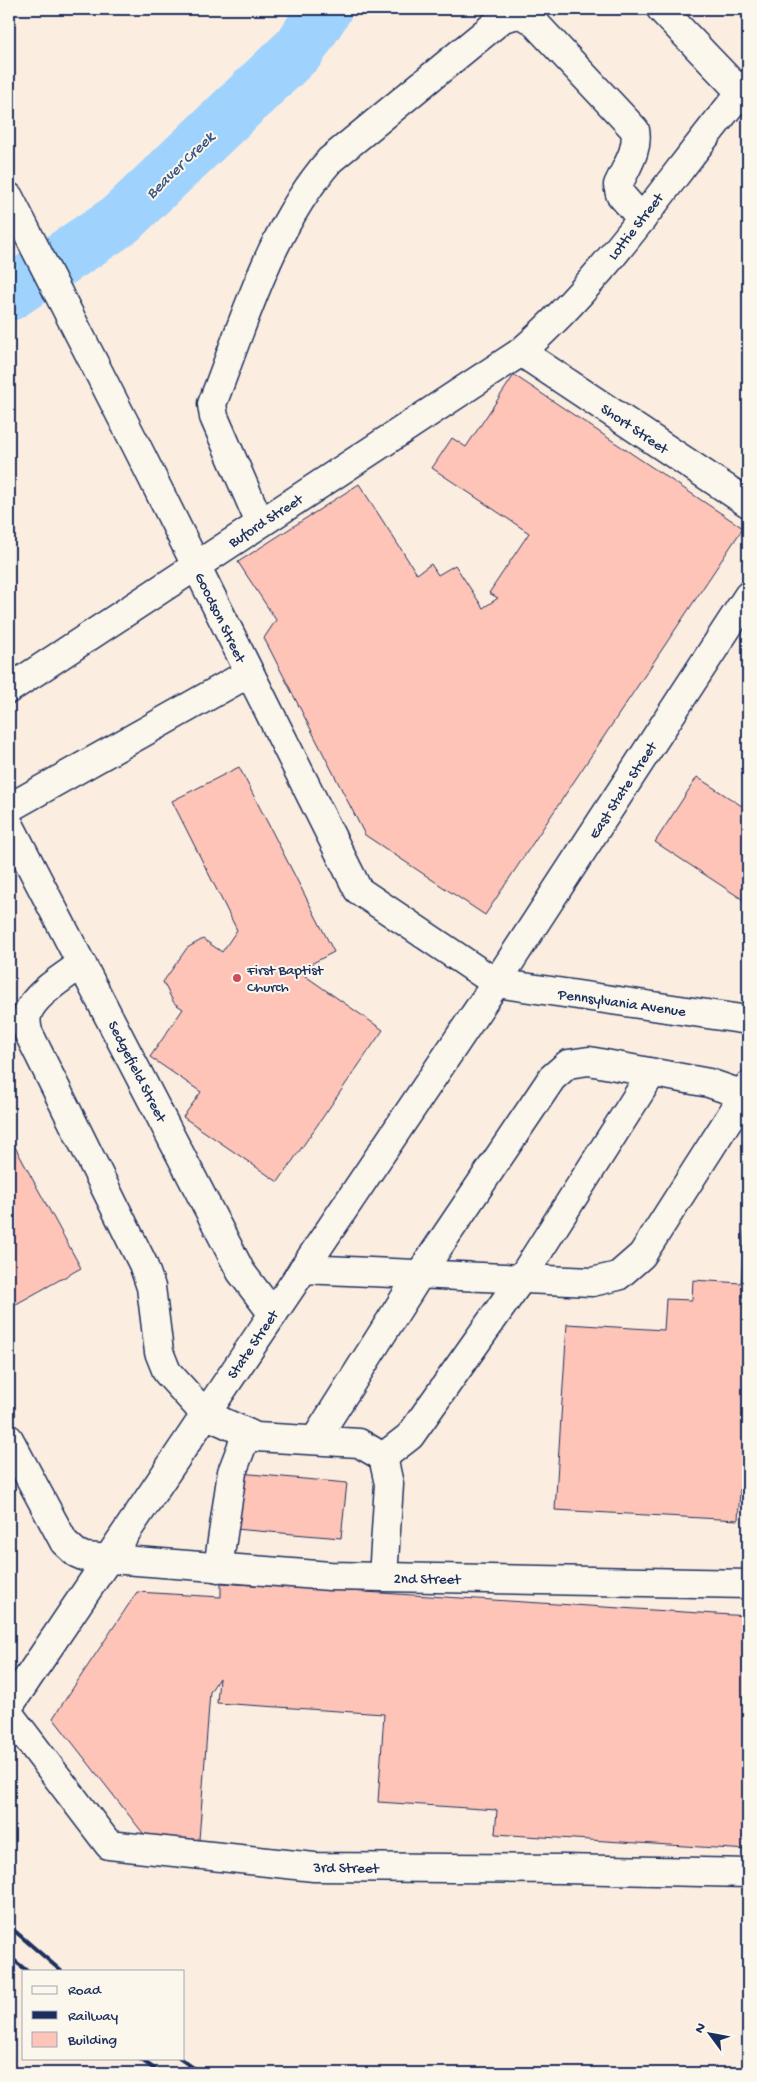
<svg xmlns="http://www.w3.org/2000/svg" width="757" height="2082" font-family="'Gochi Hand',sans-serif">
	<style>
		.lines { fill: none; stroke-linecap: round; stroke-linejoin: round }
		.river { stroke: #9fd3fd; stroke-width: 54 }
		.building { fill: #fec4b7; stroke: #1b2f5e }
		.minor-casing { stroke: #1b2f5e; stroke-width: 31 }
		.major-casing { stroke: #1b2f5e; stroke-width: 31 }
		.minor { stroke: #fbf7ec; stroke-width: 28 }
		.major { stroke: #fbf7ec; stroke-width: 28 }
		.rail { stroke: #1b2f5e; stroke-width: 4 }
		.poi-dot { fill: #d1495b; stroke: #fbf7ec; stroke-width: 2 }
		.labels { text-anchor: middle; stroke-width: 4; stroke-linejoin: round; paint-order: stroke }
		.street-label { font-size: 15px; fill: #1b2f5e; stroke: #fbf7ec }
		.poi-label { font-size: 15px; fill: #1b2f5e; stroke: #fbf7ec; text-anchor: start }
		.water-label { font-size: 16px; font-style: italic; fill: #3c5886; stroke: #fbf7ec }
	</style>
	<rect width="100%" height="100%" fill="#fcede1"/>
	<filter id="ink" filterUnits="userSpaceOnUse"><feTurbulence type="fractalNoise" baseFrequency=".02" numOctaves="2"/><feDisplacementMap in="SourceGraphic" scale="10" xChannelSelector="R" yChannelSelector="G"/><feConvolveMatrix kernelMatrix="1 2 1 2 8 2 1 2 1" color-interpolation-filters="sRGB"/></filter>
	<g filter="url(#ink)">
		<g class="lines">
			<polyline class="river" points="9,294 120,220 300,48 325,9"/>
		</g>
		<g class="building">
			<polygon points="514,375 743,528 485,915 365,835 264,638 276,620 238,562 359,484 417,574 431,564 438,575 455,565 483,608 498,598 489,593 529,533 432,468 452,438 466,447"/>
			<polygon points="239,767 334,952 305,967 301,973 383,1030 278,1182 183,1117 201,1092 150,1057 183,1009 174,1003 163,982 187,948 203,939 222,952 237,930 172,801"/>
			<polygon points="697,777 748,810 748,903 655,842"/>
			<polygon points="9,1136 81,1268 9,1308"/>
			<polygon points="745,1221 748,1221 748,1463 742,1462 738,1520 555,1510 567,1324 664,1330 666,1299 692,1300 693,1280 741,1283"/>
			<polygon points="240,1473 347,1483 341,1538 234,1529"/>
			<polygon points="221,1583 748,1616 748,1654 744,1711 748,1714 748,1850 495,1834 497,1810 378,1802 384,1714 217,1703 219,1678 210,1692 199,1840 146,1837 53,1718 137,1592 221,1597"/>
		</g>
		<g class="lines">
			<defs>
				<g id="minor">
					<polyline points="661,9 748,100"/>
					<polyline points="521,352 748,503"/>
					<path d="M 260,523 L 214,417 L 212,404 C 245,320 270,229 330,160 L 503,18 L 519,14 L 531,19 L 635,130 C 639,150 626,167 618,185 L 620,194 L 642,219"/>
					<path d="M 9,689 L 521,352 C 610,274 672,173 748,84"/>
					<polyline points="9,808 249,673"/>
					<polyline points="9,824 241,1272 273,1314"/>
					<path d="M 82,964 C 66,975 31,996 27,1016 C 26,1020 27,1027 28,1032 L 143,1264 L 151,1287 L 159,1352 L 167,1372 L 205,1414 L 256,1437 L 359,1443 L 383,1457 L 389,1484 L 383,1577"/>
					<polyline points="496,983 748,596"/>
					<polyline points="303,1269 592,1282 618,1276 642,1255 744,1095 748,1086"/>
					<polyline points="9,1439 64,1542 76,1553 85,1557 330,1576 748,1584"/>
					<polyline points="315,1440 420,1274 552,1078 568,1064 589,1061 709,1083 744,1095"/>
					<polyline points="383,1457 410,1436 521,1279 652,1073"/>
					<polyline points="218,1568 232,1472 247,1433"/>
					<polyline points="9,1714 109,1845 314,1867 563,1869 748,1873"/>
				</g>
				<g id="major">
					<polyline points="9,197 138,449 358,890 496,983 748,1020"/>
					<polyline points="9,1706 496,983"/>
				</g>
			</defs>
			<use href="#minor" class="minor-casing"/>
			<use href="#major" class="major-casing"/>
			<use href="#minor" class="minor"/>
			<use href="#major" class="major"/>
			<g class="rail">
				<polyline points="9,1926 61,1971"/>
				<polyline points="9,1956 27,1971"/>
				<polyline points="139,2058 160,2073"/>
				<polyline points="179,2058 201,2073"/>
			</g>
		</g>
	</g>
	<circle class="poi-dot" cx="237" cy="978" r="5"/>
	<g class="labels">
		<g class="street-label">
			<text transform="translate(635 226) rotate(-52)" y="5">Lottie Street</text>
			<text transform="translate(635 428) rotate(34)" y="5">Short Street</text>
			<text transform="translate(265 520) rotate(-33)" y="5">Buford Street</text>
			<text transform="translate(221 617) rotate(64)" y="5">Goodson Street</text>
			<text transform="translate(622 790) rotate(-57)" y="5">East State Street</text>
			<text transform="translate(622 1002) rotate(8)" y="5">Pennsylvania Avenue</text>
			<text transform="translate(138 1071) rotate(63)" y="5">Sedgefield Street</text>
			<text transform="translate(252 1344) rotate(-56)" y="5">State Street</text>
			<text transform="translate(427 1578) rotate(1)" y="5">2nd Street</text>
			<text transform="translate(346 1867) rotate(1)" y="5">3rd Street</text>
		</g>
		<g class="poi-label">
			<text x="247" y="974">First Baptist<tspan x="247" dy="17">Church</tspan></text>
		</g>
		<g class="water-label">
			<text transform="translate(179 164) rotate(-44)" y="6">Beaver Creek</text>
		</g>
	</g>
	<rect width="757" height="2082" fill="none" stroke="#fbf7ec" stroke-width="30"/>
	<rect x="15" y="15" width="727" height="2052" fill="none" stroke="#1b2f5e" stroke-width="2" filter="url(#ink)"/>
	<rect x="22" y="1970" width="162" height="90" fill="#fbf7ec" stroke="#a1a7b3"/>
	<rect x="32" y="1986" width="25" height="8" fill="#fbf7ec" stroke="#a1a7b3"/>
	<text x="68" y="1994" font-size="15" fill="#1b2f5e">Road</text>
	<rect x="32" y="2011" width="25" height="8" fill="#1b2f5e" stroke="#a1a7b3"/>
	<text x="68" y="2020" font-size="15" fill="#1b2f5e">Railway</text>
	<rect x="32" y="2032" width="25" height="15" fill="#fec4b7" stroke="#a1a7b3"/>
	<text x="68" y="2044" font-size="15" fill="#1b2f5e">Building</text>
	<g transform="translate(710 2034) rotate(302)" stroke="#fbf7ec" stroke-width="4" paint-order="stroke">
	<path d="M0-4L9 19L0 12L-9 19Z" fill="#1b2f5e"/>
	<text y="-8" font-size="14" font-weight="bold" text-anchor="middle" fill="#1b2f5e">N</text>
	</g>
</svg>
